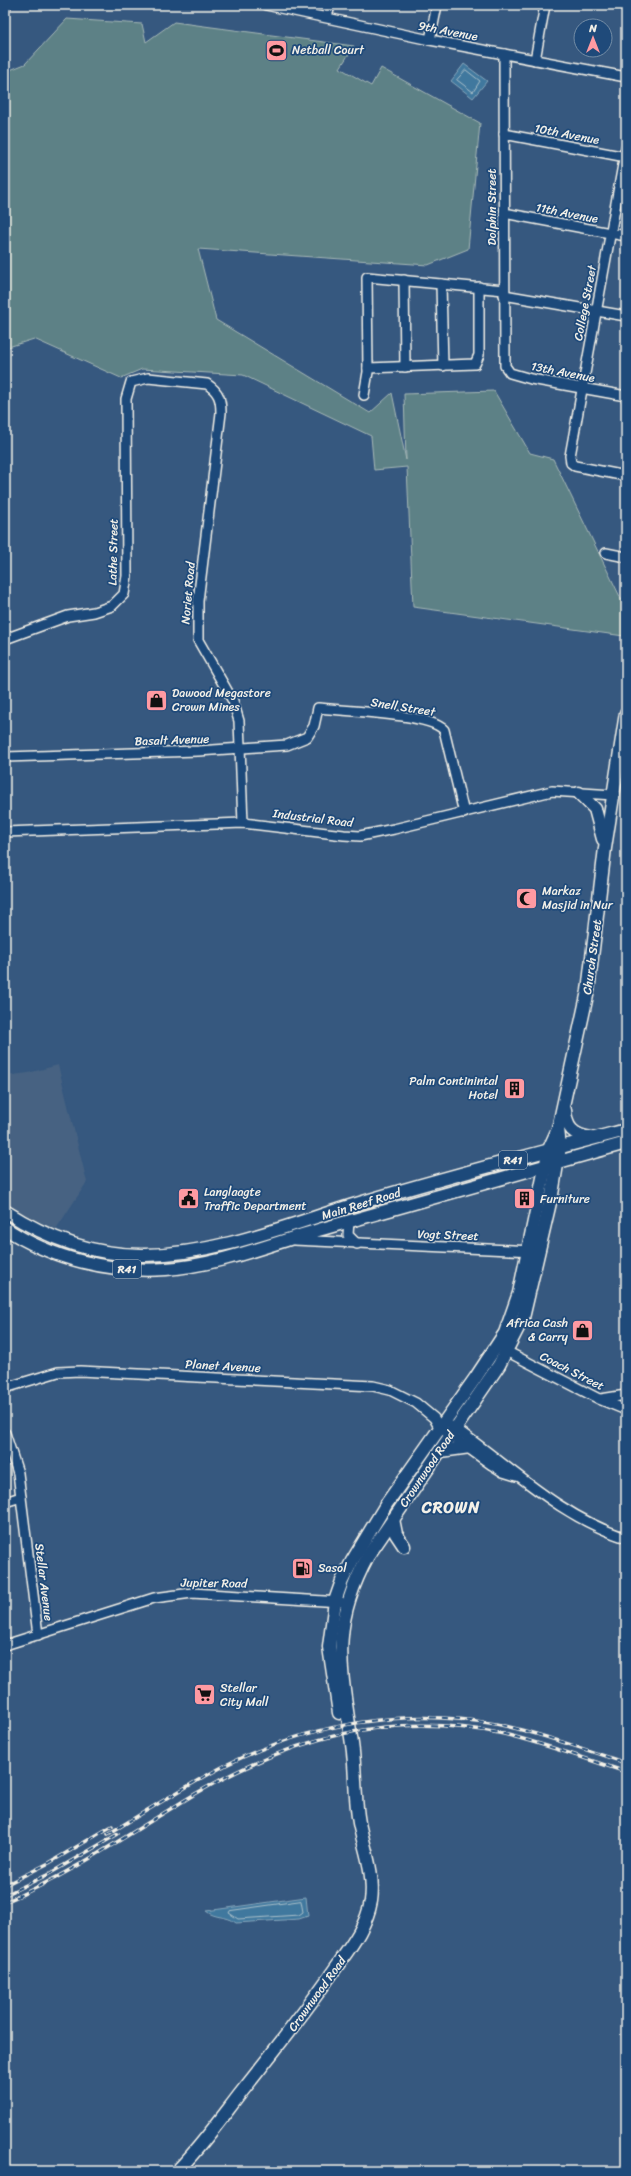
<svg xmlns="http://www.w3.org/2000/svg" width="631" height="2176" font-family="Sriracha,sans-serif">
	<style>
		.built { fill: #466282 }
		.green { fill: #5d8186; stroke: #a8b9b7 }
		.water { fill: #41789e; stroke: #89a8bc }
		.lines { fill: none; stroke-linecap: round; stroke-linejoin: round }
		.shore { stroke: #acc1ca; stroke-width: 1 }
		.minor-casing { stroke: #f4f1e8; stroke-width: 12 }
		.major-casing { stroke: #f4f1e8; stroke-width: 15 }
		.minor { stroke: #1f4a7a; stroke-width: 9 }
		.major { stroke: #1f4a7a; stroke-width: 12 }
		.rail-casing { stroke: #f4f1e8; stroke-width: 3.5 }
		.rail { stroke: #1f4a7a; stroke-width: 2; stroke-dasharray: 6; stroke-linecap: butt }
		.labels { text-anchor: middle; stroke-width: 3.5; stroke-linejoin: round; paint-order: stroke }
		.shield { fill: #1f4a7a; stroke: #b4bfc7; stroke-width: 1 }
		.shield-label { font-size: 11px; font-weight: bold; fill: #f4f1e8 }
		.street-label { font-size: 12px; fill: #f4f1e8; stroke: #1f4a7a }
		.poi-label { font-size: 12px; fill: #f4f1e8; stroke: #1f4a7a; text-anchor: start }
		.district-label { font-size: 16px; font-weight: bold; letter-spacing: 1px; fill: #f4f1e8; stroke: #1f4a7a }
	</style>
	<rect width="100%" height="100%" fill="#36587f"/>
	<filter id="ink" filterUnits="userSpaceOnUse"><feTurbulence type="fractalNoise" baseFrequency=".025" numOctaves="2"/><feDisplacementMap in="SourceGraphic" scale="8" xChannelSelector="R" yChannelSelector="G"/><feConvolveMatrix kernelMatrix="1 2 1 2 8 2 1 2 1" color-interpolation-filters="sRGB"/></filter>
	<g filter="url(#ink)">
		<polygon class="built" points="58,1065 87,1182 56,1229 29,1217 5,1202 5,1076 28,1073"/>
		<polygon class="green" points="67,19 142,24 146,42 174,22 354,46 340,68 371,86 381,68 480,123 468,249 428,265 198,249 216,320 370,413 392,393 406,460 404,394 494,391 530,453 553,459 626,609 624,636 413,607 407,467 374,470 371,436 243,375 142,369 121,378 34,339 5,348 5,72 25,64"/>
		<g class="water">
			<polygon points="464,64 487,81 473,98 451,81"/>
			<path d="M 306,1897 L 308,1916 L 299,1919 L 236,1923 C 227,1915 215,1919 206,1911 Z"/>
		</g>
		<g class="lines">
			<g class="shore">
				<polygon points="466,70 480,81 473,92 457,80"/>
				<polygon points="301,1901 303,1912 299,1915 238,1919 229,1913 230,1911"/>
			</g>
			<defs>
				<g id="minor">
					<polyline points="266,5 430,40 626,77"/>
					<polyline points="5,9 6,5"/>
					<polyline points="327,17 330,5"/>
					<polyline points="430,40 437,5"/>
					<polyline points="504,54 505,366 510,373 531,379 626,396"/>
					<polyline points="535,60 545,5"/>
					<polyline points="504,134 626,157"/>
					<polyline points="626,148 570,456 571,463 575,466 626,476"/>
					<polyline points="504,213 626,236"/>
					<polyline points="404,280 405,367"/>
					<polyline points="441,284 443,366"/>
					<polyline points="504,295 626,316"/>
					<polyline points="368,368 475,364 479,355 479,287"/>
					<polyline points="364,395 368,372 367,277 504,290"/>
					<polyline points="606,553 626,557"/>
					<path d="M 5,639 L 68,616 L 94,612 L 112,606 L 124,594 L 127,576 L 126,399 L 131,382 L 148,378 L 207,384 C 219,392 221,399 221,413 L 198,601 L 198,640 L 233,701 L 239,721 L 243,823"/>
					<path d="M 5,757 L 198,751 L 287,745 L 307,737 L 314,726 L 318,708 C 344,711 429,713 444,730 L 464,813"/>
					<polyline points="5,832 243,823 344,835 360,836 394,829 552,791 613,795"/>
					<polyline points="349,1221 348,1235 357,1244"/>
					<polyline points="294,1240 533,1251"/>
					<polyline points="508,1352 599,1399 626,1410"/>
					<polyline points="5,1388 58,1372 80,1371 373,1386 390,1390 416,1403 434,1418 439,1427 492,1465 503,1472 516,1476"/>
					<polyline points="601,1399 626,1395"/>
					<path d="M 452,1426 C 509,1465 558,1516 626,1538"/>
					<polyline points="5,1433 18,1473 38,1635"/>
					<polyline points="5,1502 21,1497"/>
					<polyline points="5,1645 154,1598 192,1593 341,1602"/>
				</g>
				<g id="major">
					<polyline points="579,793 595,809 603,839"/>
					<path d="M 565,1110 C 566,1128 573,1135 591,1138"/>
					<path d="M 5,1211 C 48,1239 94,1256 146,1255 C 216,1254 283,1227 350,1206 C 441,1178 534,1154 626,1130"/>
					<path d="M 5,1228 C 51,1259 111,1273 166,1269 C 222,1265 275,1242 329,1227 C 428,1199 527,1171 626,1143"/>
					<polyline points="441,1451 470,1447"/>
					<polyline points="393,1519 396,1534 404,1546"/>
					<polyline points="339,1713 329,1647 335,1601 342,1581 352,1561 387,1503 476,1377 505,1333 519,1293 549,1149 558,1129 588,991 605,848 626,713"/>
					<path d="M 177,2171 C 200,2148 220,2120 240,2094 C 271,2055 302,2016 330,1976 C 346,1952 366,1930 371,1901 C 375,1874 364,1848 359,1823 C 354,1796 356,1770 352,1744 C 341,1668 329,1628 368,1556 L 499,1365 L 523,1318 L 552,1194 L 560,1147 L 558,1129"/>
				</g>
			</defs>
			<use href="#minor" class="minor-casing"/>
			<use href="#major" class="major-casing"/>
			<use href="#minor" class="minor"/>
			<use href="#major" class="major"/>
			<defs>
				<g id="rail">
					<path d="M 108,1834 C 148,1810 187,1785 228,1764 C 310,1724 405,1707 496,1724 C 540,1733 583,1749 626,1763"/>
					<polyline points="5,1885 49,1863 112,1826"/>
					<polyline points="5,1895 47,1875 118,1834"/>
					<path d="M 5,1902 C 72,1874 133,1831 195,1794 C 293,1737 390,1710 504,1734 C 545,1744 586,1759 626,1772"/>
				</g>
			</defs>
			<use href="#rail" class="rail-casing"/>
			<use href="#rail" class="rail"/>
		</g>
	</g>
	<defs>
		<symbol id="stadium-square" viewBox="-11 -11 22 22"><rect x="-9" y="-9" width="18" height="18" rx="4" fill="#ff9aa2" stroke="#1f4a7a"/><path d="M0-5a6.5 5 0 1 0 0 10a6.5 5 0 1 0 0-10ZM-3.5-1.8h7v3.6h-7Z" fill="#111"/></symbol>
		<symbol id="shop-square" viewBox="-11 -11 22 22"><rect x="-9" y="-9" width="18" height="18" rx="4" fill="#ff9aa2" stroke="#1f4a7a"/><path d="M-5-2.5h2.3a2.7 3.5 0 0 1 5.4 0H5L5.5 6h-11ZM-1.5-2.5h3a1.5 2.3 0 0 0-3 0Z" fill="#111"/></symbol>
		<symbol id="mosque-square" viewBox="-11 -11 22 22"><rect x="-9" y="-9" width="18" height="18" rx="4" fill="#ff9aa2" stroke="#1f4a7a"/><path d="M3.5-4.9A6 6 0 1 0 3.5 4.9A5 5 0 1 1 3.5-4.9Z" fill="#111"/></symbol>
		<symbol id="building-square" viewBox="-11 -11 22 22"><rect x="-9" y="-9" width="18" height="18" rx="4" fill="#ff9aa2" stroke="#1f4a7a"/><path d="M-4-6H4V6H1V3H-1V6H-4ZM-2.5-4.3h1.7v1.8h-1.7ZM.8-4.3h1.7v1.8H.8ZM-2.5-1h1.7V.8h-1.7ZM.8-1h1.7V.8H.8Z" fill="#111"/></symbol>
		<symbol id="civic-square" viewBox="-11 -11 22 22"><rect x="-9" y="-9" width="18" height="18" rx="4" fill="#ff9aa2" stroke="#1f4a7a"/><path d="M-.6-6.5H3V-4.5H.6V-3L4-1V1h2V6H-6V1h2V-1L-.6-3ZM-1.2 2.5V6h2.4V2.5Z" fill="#111"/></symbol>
		<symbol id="fuel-square" viewBox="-11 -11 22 22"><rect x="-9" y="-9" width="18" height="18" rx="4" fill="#ff9aa2" stroke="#1f4a7a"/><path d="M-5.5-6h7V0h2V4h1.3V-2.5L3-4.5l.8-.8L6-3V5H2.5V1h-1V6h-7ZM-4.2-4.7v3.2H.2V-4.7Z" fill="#111"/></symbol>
		<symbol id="supermarket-square" viewBox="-11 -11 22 22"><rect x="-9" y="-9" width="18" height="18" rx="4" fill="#ff9aa2" stroke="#1f4a7a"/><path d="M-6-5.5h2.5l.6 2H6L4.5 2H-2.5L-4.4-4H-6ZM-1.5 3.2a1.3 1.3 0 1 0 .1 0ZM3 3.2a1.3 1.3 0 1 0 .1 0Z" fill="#111"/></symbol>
	</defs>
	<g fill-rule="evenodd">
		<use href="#stadium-square" x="264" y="38" width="25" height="25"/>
		<use href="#shop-square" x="144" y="688" width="25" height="25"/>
		<use href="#mosque-square" x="514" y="886" width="25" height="25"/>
		<use href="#building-square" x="502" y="1076" width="25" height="25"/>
		<use href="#civic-square" x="176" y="1186" width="25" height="25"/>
		<use href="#building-square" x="512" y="1186" width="25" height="25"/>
		<use href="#shop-square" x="570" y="1318" width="25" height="25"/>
		<use href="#fuel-square" x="290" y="1556" width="25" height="25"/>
		<use href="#supermarket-square" x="192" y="1682" width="25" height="25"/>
	</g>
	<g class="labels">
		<g class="shield">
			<rect x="499" y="1151" width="28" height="18" rx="3"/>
			<rect x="113" y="1260" width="28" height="18" rx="3"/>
		</g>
		<g class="shield-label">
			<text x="513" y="1164">R41</text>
			<text x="127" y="1273">R41</text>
		</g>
		<g class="street-label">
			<text transform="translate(448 31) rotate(11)" y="4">9th Avenue</text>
			<text transform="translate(567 134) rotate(11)" y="4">10th Avenue</text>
			<text transform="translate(492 207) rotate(-90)" y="4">Dolphin Street</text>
			<text transform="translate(567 213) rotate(11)" y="4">11th Avenue</text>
			<text transform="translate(585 303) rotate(-79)" y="4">College Street</text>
			<text transform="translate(563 372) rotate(11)" y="4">13th Avenue</text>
			<text transform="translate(113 552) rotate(-89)" y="4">Lathe Street</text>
			<text transform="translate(188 593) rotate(-85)" y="4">Noriet Road</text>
			<text transform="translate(403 707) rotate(9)" y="4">Snell Street</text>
			<text transform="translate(172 740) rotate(-2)" y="4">Basalt Avenue</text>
			<text transform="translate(313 818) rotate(7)" y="4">Industrial Road</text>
			<text transform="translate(592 957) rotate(-82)" y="4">Church Street</text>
			<text transform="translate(361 1204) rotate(-17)" y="4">Main Reef Road</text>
			<text transform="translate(448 1235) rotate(2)" y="4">Vogt Street</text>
			<text transform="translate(223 1366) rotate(3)" y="4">Planet Avenue</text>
			<text transform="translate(572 1371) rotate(27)" y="4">Coach Street</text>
			<text transform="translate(427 1469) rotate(-56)" y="4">Crownwood Road</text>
			<text transform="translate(44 1582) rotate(83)" y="4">Stellar Avenue</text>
			<text transform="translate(214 1583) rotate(1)" y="4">Jupiter Road</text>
			<text transform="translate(317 1994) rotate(-54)" y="4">Crownwood Road</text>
		</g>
		<g class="poi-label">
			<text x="292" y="54">Netball Court</text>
			<text x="172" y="697">Dawood Megastore<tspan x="172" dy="14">Crown Mines</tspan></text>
			<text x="542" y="895">Markaz<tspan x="542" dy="14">Masjid in Nur</tspan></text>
			<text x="498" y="1085" text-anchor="end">Palm Continintal<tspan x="498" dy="14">Hotel</tspan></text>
			<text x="204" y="1196">Langlaagte<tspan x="204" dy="14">Traffic Department</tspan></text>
			<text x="540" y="1203">Furniture</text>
			<text x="568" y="1327" text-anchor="end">Africa Cash<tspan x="568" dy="14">&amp; Carry</tspan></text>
			<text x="318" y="1572">Sasol</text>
			<text x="220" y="1692">Stellar<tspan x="220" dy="14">City Mall</tspan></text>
		</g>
		<g class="district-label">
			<text x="451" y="1513">CROWN</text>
		</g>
	</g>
	<rect width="631" height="2176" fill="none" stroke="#1f4a7a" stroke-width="20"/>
	<rect x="10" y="10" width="611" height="2156" fill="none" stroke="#f4f1e8" stroke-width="1.5" filter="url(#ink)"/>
	<g transform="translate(593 38)"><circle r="19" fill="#1f4a7a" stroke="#748da6"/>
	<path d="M0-3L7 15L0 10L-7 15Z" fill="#ff9aa2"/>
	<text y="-6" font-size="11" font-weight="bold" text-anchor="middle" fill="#f4f1e8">N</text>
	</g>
</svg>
